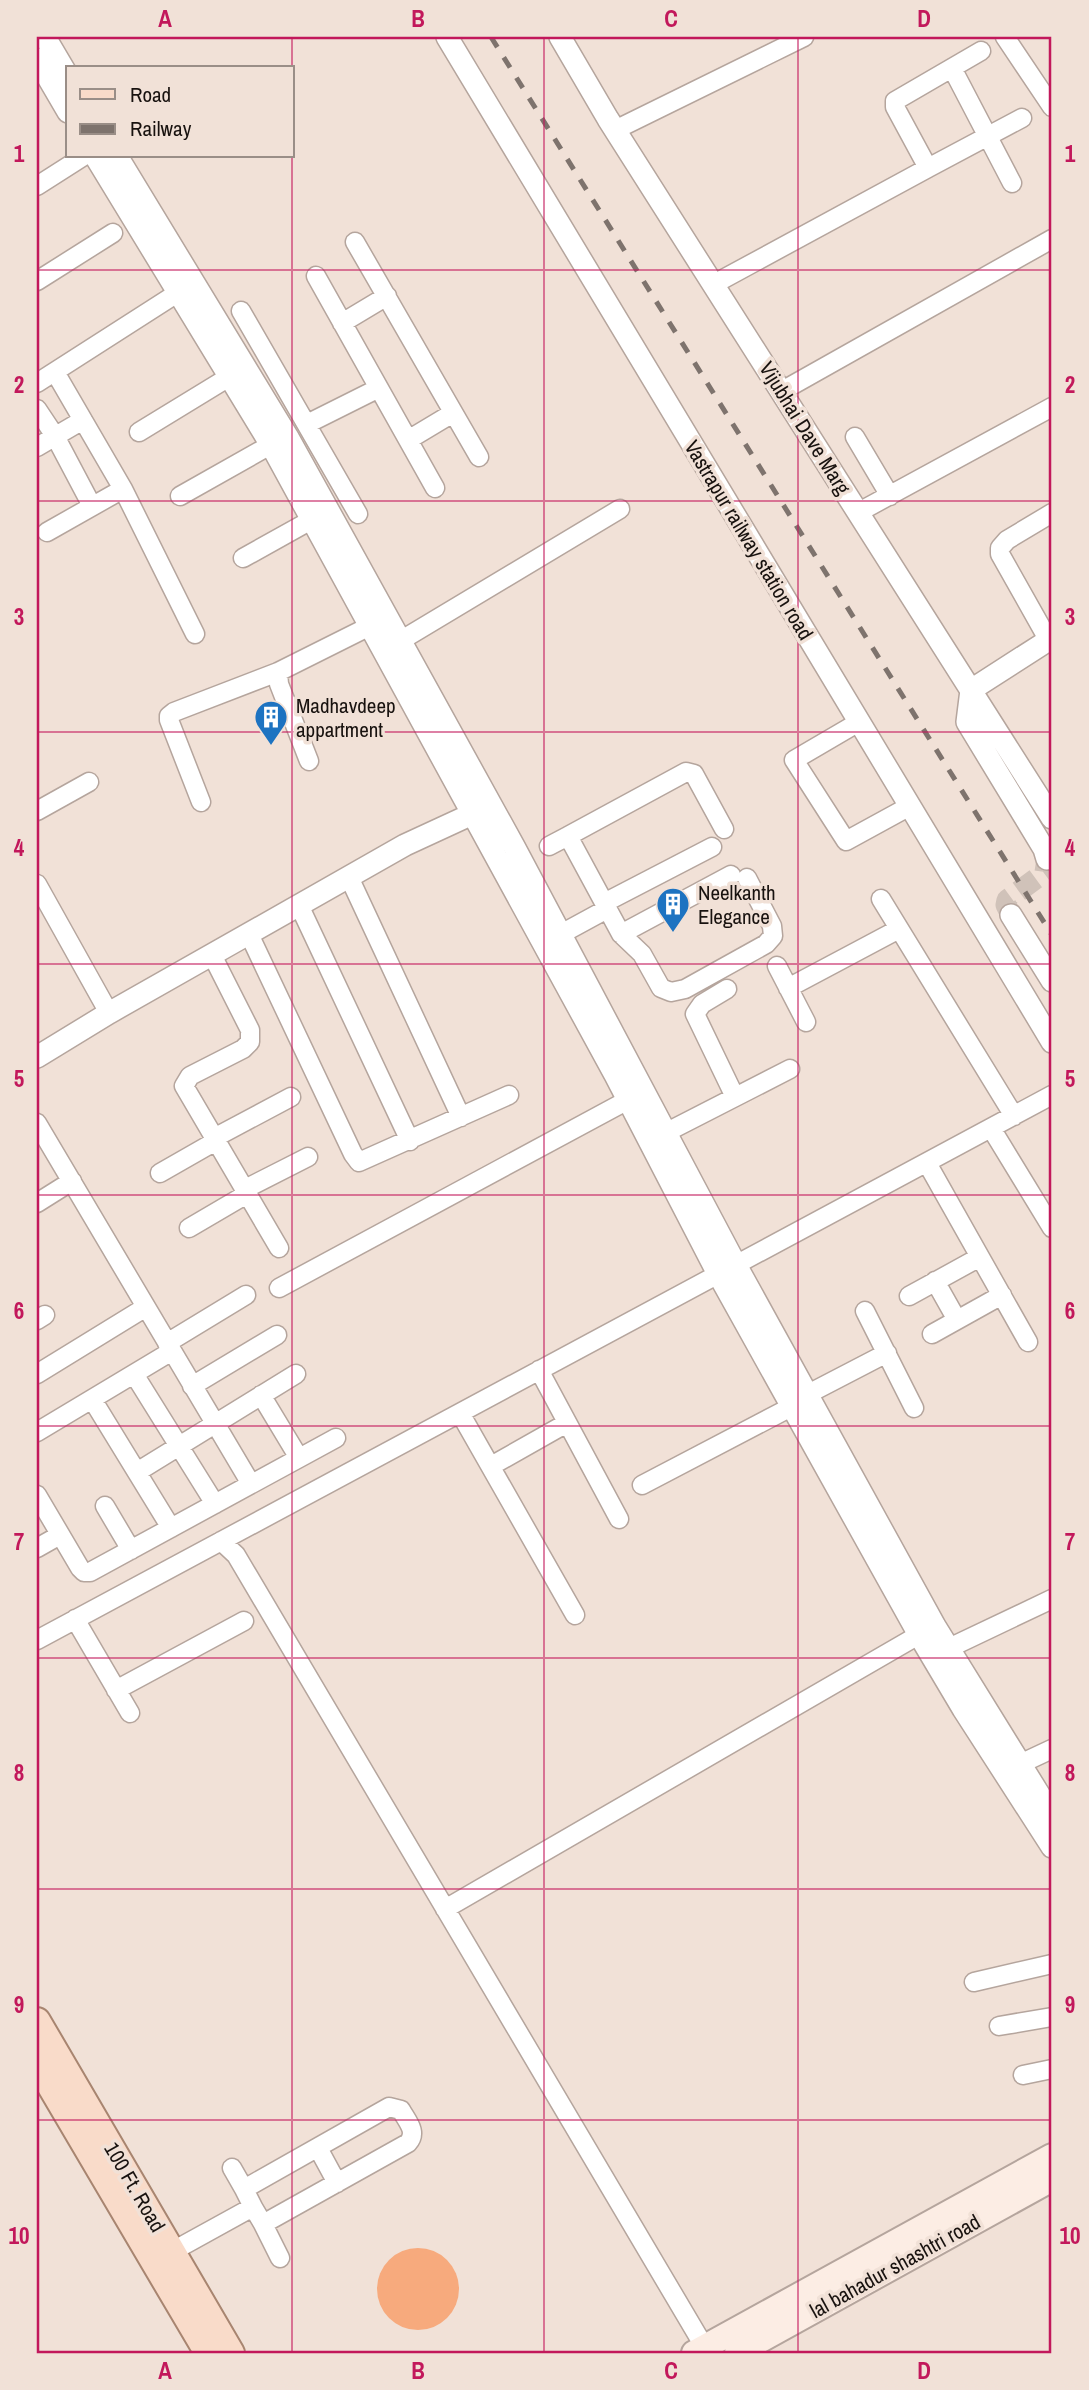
<svg xmlns="http://www.w3.org/2000/svg" width="1089" height="2390" viewBox="0 0 1089 2390" font-family="'Archivo Narrow',sans-serif">
  <rect width="100%" height="100%" fill="#f1e1d7"/>
  <path fill="#f7aa7d" d="M377 2289a41 41 0 1 1 82 0a41 41 0 1 1-82 0Z"/>
  <g fill="none" stroke-linecap="round" stroke-linejoin="round">
    <path stroke="#d0c2b9" stroke-width="21" stroke-dasharray="21 10" stroke-linecap="butt" d="M1011,915L1006,905L1007,900L1045,872L1047,859"/>
    <defs>
      <path id="minor" d="M1005,37L1052,107
        M952,68L1012,183
        M615,130L804,37
        M928,168L1022,118
        M37,186L84,156
        M355,242L479,457
        M316,276L435,488
        M37,281L113,233
        M714,284L928,168L895,107V101L981,51
        M241,311L358,514
        M342,323L387,296
        M37,383L179,292
        M782,391L1052,239
        M37,409L55,436L92,506
        M307,424L379,388
        M139,432L229,377
        M855,437L890,496
        M408,440L453,413
        M37,447L83,420
        M123,489L195,634
        M180,496L281,439
        M859,512L1052,407
        M47,532L123,489L55,372
        M243,558L322,514
        M400,641L620,509
        M1049,641L1000,554V548L1007,540L1052,513
        M278,672L279,684L309,761
        M859,722L794,760L846,841L910,806
        M201,802L169,720V716L174,712L278,672L380,621
        M37,811L89,782
        M568,836L686,772L694,774L724,829
        M549,846L568,836L621,934L642,954L661,988L671,992L685,989L766,944L773,936L772,926L747,878
        M349,877L461,1117
        M37,884L109,1013
        M881,899L1014,1116
        M604,903L712,847
        M299,905L410,1141
        M249,934L353,1154L359,1162L509,1095
        M561,934L607,909
        M621,934L731,875
        M212,955L250,1030V1042L243,1049L190,1076L184,1086L279,1248
        M777,966L806,1022
        M788,988L899,929
        M727,989L702,1004L695,1014L735,1097
        M37,1123L251,1484
        M991,1128L1052,1228
        M667,1132L790,1069
        M214,1138L291,1097
        M927,1163L1028,1342
        M160,1173L216,1141
        M245,1189L308,1157
        M37,1203L72,1181
        M189,1228L247,1194
        M935,1281L957,1320
        M279,1288L628,1100
        M909,1296L980,1257
        M865,1311L914,1408
        M37,1320L45,1315
        M932,1334L1002,1295
        M167,1343L246,1295
        M539,1370L619,1519
        M37,1374L146,1307
        M134,1374L215,1504
        M192,1386L277,1335
        M808,1394L887,1353
        M261,1395L299,1458
        M92,1399L171,1528
        M460,1413L575,1615
        M37,1432L172,1351
        M491,1466L567,1423
        M137,1472L296,1374
        M642,1485L793,1406
        M37,1495L80,1568L84,1572H90L336,1438
        M105,1506L131,1550
        M221,1541L236,1555L708,2353
        M37,1548L60,1535
        M75,1619L130,1713
        M37,1640L1052,1095
        M949,1648L1052,1599
        M116,1690L244,1621
        M1020,1764L1052,1749
        M445,1909L929,1629
        M974,1982L1052,1964
        M999,2026L1052,2017
        M1023,2075L1052,2069
        M318,2148L337,2183
        M232,2168L244,2189
        M263,2224L280,2258
        M173,2251L253,2207L244,2189L389,2107L401,2110C407,2121 418,2132 408,2143L263,2224L253,2207"/>
      <path id="tertiary" d="M45,37L68,76
        M447,37L1052,1042
        M560,37L608,119L1052,818
        M37,59L68,112
        M95,156L271,445L615,1075L718,1274L919,1635L963,1709L1052,1847
        M117,156L289,439L515,848L736,1265L935,1626L1052,1815
        M1047,859L1044,849L967,722L971,690L1052,638
        M1011,915L1052,981
        M37,1057L109,1013L405,845L483,809"/>
      <path id="secondary" d="M694,2353L1052,2156
        M737,2353L1052,2179"/>
      <path id="primary" d="M37,2021L231,2353
        M37,2063L208,2353"/>
    </defs>
    <use href="#minor" stroke="#b5a59d" stroke-width="21"/>
    <use href="#tertiary" stroke="#b5a59d" stroke-width="24"/>
    <use href="#secondary" stroke="#b5a59d" stroke-width="28"/>
    <use href="#primary" stroke="#a88570" stroke-width="30"/>
    <use href="#minor" stroke="#fff" stroke-width="18"/>
    <use href="#tertiary" stroke="#fff" stroke-width="21"/>
    <use href="#secondary" stroke="#fcede4" stroke-width="24"/>
    <use href="#primary" stroke="#f9dbc9" stroke-width="26"/>
    <path stroke="#7e736d" stroke-width="5" stroke-dasharray="12 12" stroke-linecap="butt" d="M491,37L1052,935"/>
  </g>
  <path fill="none" stroke="#c2185b" stroke-width="2" stroke-opacity="0.55" d="M292,37V68M544,37V2353M798,37V2353M292,156V2353M37,270H1052M37,501H1052M37,732H1052M37,964H1052M37,1195H1052M37,1426H1052M37,1658H1052M37,1889H1052M37,2120H1052"/>
  <defs>
    <symbol id="building-pin" viewBox="-11 -11 22 30"><path d="M0 17L-7.5 6A9.5 9.5 0 1 1 7.5 6Z" fill="#1d73c1" stroke="#f1e1d7"/><path d="M-4-6H4V6H1V3H-1V6H-4ZM-2.5-4.3h1.7v1.8h-1.7ZM.8-4.3h1.7v1.8H.8ZM-2.5-1h1.7V.8h-1.7ZM.8-1h1.7V.8H.8Z" fill="#fff"/></symbol>
  </defs>
  <g fill-rule="evenodd">
    <use href="#building-pin" x="252" y="698" width="38" height="52"/>
    <use href="#building-pin" x="654" y="885" width="38" height="52"/>
  </g>
  <g text-anchor="middle" dominant-baseline="central" stroke-width="7" stroke-linejoin="round" paint-order="stroke">
    <g font-size="21" fill="#18120f" stroke="#f1e1d7">
      <text transform="translate(805 428) rotate(58)">Vijubhai Dave Marg</text>
      <text transform="translate(749 540) rotate(59)">Vastrapur railway station road</text>
      <text transform="translate(135 2187) rotate(60)">100 Ft. Road</text>
      <text transform="translate(895 2266) rotate(-29)">lal bahadur shashtri road</text>
    </g>
    <g font-size="21" fill="#18120f" stroke="#f1e1d7" text-anchor="start">
      <text x="296" y="705">Madhavdeep<tspan x="296" dy="24">appartment</tspan></text>
      <text x="698" y="892">Neelkanth<tspan x="698" dy="24">Elegance</tspan></text>
    </g>
  </g>
  <rect width="1089" height="2390" fill="none" stroke="#f1e1d7" stroke-width="77"/>
  <rect x="66" y="66" width="228" height="91" fill="#f1e1d7" stroke="#9a8e87" stroke-width="2"/>
  <rect x="80" y="89" width="35" height="10" fill="#f9dbc9" stroke="#9a8e87" stroke-width="2"/>
  <text x="130" y="102" font-size="21" fill="#18120f">Road</text>
  <rect x="80" y="124" width="35" height="10" fill="#7e736d" stroke="#9a8e87" stroke-width="2"/>
  <text x="130" y="136" font-size="21" fill="#18120f">Railway</text>
  <rect x="38" y="38" width="1012" height="2314" fill="none" stroke="#c2185b" stroke-width="2.5"/>
  <g font-size="23" text-anchor="middle" font-weight="bold" fill="#c2185b">
    <text x="165" y="27">A</text>
    <text x="418" y="27">B</text>
    <text x="671" y="27">C</text>
    <text x="924" y="27">D</text>
    <text x="19" y="162">1</text>
    <text x="1070" y="162">1</text>
    <text x="19" y="393">2</text>
    <text x="1070" y="393">2</text>
    <text x="19" y="625">3</text>
    <text x="1070" y="625">3</text>
    <text x="19" y="856">4</text>
    <text x="1070" y="856">4</text>
    <text x="19" y="1087">5</text>
    <text x="1070" y="1087">5</text>
    <text x="19" y="1319">6</text>
    <text x="1070" y="1319">6</text>
    <text x="19" y="1550">7</text>
    <text x="1070" y="1550">7</text>
    <text x="19" y="1781">8</text>
    <text x="1070" y="1781">8</text>
    <text x="19" y="2013">9</text>
    <text x="1070" y="2013">9</text>
    <text x="19" y="2244">10</text>
    <text x="1070" y="2244">10</text>
    <text x="165" y="2379">A</text>
    <text x="418" y="2379">B</text>
    <text x="671" y="2379">C</text>
    <text x="924" y="2379">D</text>
  </g>
</svg>
